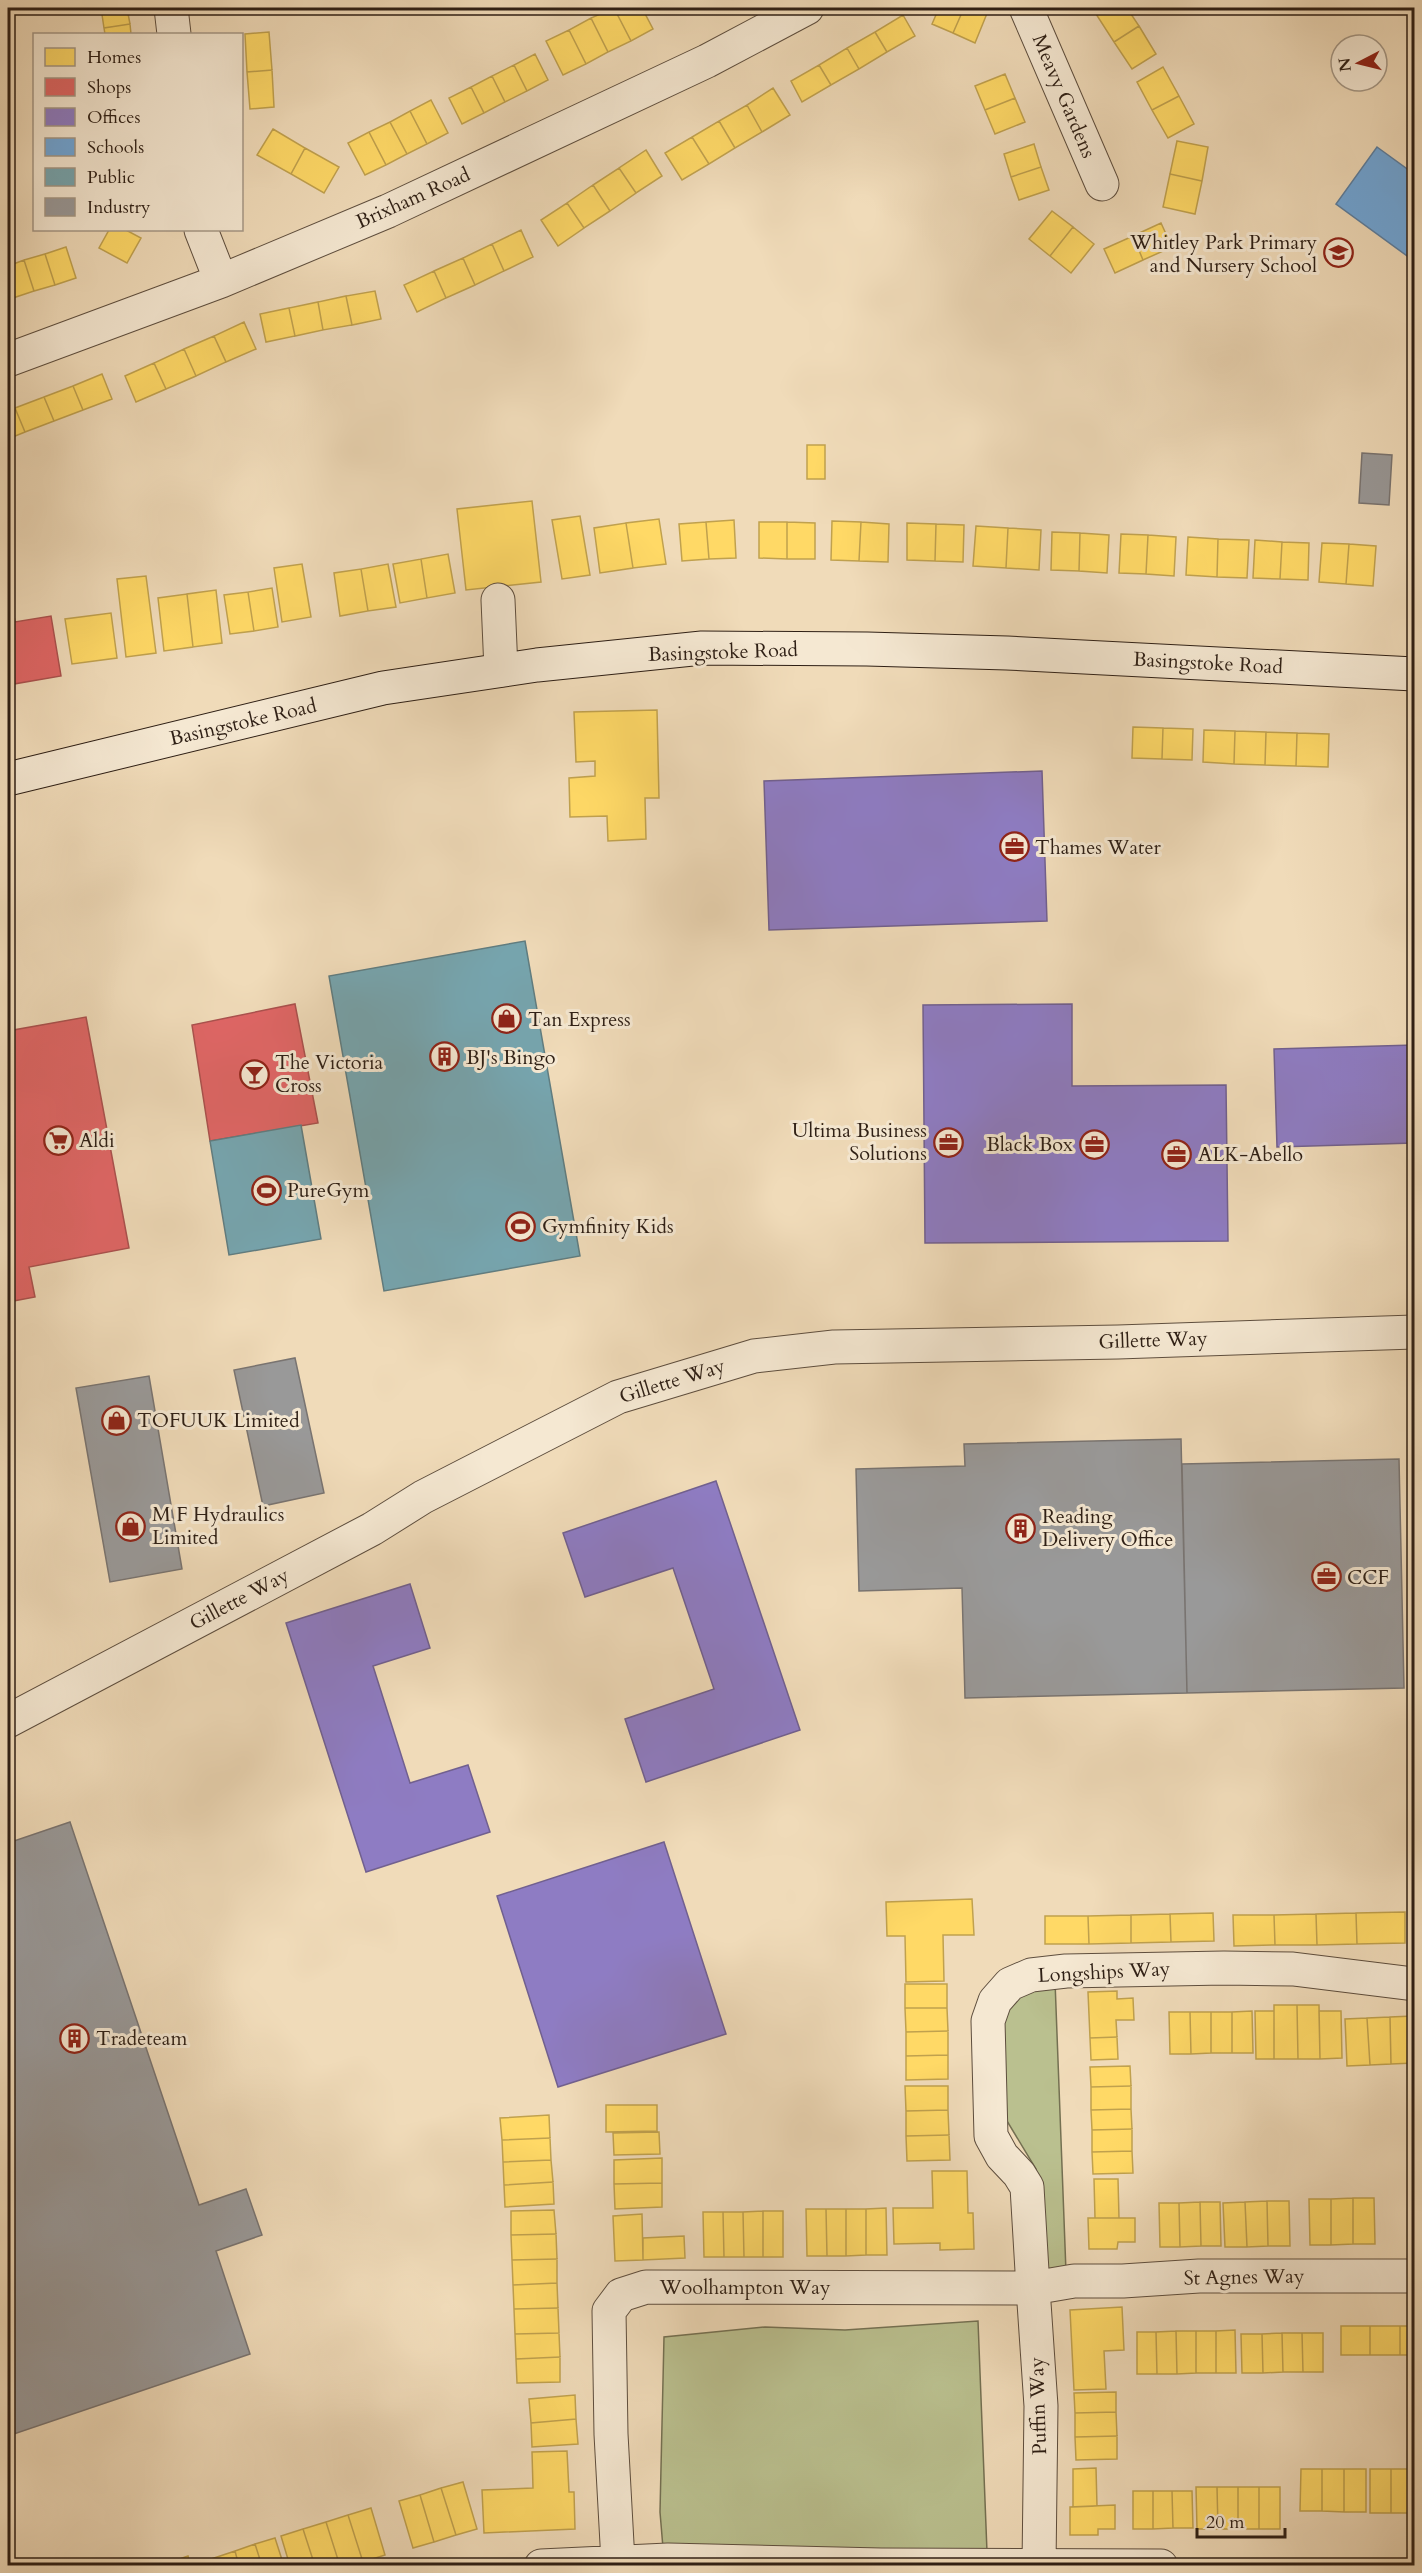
<svg xmlns="http://www.w3.org/2000/svg" width="1422" height="2573" viewBox="0 0 1422 2573" font-family="Cardo,serif">
  <rect width="100%" height="100%" fill="#f0dbb9"/>
  <filter id="stains"><feTurbulence type="fractalNoise" baseFrequency=".00333" numOctaves="4"/><feColorMatrix values="0 0 0 0 .2 0 0 0 0 .09 0 0 0 0 .02 0 0 0 .5 -.17"/></filter>
  <radialGradient id="worn" r=".72"><stop offset=".6" stop-color="#630" stop-opacity="0"/><stop offset="1" stop-color="#630" stop-opacity=".3"/></radialGradient>
  <path fill="#bac08f" stroke="#747052" stroke-width="1.5" d="M1055,1981L1066,2272H1051L1043,2259L1036,2169L1004,2116L1003,2010L1026,1982Z
    M978,2321L987,2552L663,2548L660,2512L664,2337L765,2327L845,2330Z"/>
  <path fill="#ffd966" stroke="#c0a14e" stroke-width="1.5" d="M101,8H127L130,24L104,28Z
    M614,8H642L653,29L631,41Z
    M614,8L631,41L608,52L591,18Z
    M939,8H964L953,33L932,24Z
    M964,8H980L988,11L975,43L953,33Z
    M1107,8H1127L1139,26L1114,42L1096,14Z
    M903,15L915,36L887,52L875,32Z
    M591,18L608,52L586,64L569,30Z
    M130,24L131,34H105L104,28Z
    M1139,26L1156,54L1132,69L1114,42Z
    M569,30L586,64L563,75L546,41Z
    M269,32L272,70L247,72L245,34Z
    M875,32L887,52L859,69L847,48Z
    M847,48L859,69L831,85L819,65Z
    M535,54L548,80L527,91L514,65Z
    M514,65L527,91L505,102L492,76Z
    M819,65L831,85L802,102L791,81Z
    M1163,67L1179,96L1152,110L1137,82Z
    M272,70L274,107L250,109L247,72Z
    M1005,74L1015,98L985,110L975,86Z
    M492,76L505,102L484,113L471,87Z
    M471,87L484,113L462,124L449,98Z
    M773,88L790,115L762,132L747,105Z
    M1179,96L1194,124L1168,138L1152,110Z
    M1015,98L1025,122L995,134L985,110Z
    M431,100L448,133L427,144L410,111Z
    M747,105L762,132L735,148L719,121Z
    M410,111L427,144L407,154L390,122Z
    M719,121L735,148L709,164L692,137Z
    M390,122L407,154L386,165L369,132Z
    M273,129L305,148L291,174L257,155Z
    M369,132L386,165L365,175L348,143Z
    M692,137L709,164L682,180L665,153Z
    M1177,141L1208,147L1202,181L1170,174Z
    M1034,144L1041,167L1011,177L1004,154Z
    M305,148L339,167L324,193L291,174Z
    M646,150L662,176L636,193L619,168Z
    M1041,167L1049,190L1019,200L1011,177Z
    M619,168L636,193L610,211L593,185Z
    M1170,174L1202,181L1195,214L1163,207Z
    M593,185L610,211L584,228L567,203Z
    M567,203L584,228L558,246L541,220Z
    M1052,211L1073,227L1050,256L1029,239Z
    M1161,223L1172,247L1143,260L1133,236Z
    M1073,227L1094,244L1071,273L1050,256Z
    M109,230H126L141,238L127,263L99,248Z
    M521,230L533,257L504,271L492,244Z
    M1133,236L1143,260L1115,273L1104,249Z
    M492,244L504,271L475,285L463,258Z
    M66,247L76,278L55,285L45,254Z
    M45,254L55,285L34,291L24,260Z
    M463,258L475,285L446,298L434,271Z
    M24,260L34,291L13,298L8,281V266Z
    M434,271L446,298L417,312L404,285Z
    M375,291L381,319L352,325L346,296Z
    M346,296L352,325L323,330L318,302Z
    M318,302L323,330L295,336L289,308Z
    M289,308L295,336L266,342L260,314Z
    M244,322L256,349L226,362L214,336Z
    M214,336L226,362L196,376L184,349Z
    M184,349L196,376L166,389L154,363Z
    M154,363L166,389L136,402L125,376Z
    M102,374L112,399L83,410L73,386Z
    M73,386L83,410L54,421L44,397Z
    M44,397L54,421L25,432L15,408Z
    M15,408L25,432L8,439V411Z
    M807,445H825V479H807Z
    M532,501L541,582L466,590L457,509Z
    M580,516L590,575L562,579L552,520Z
    M659,519L666,564L633,568L626,523Z
    M734,520L736,558L709,559L706,522Z
    M832,521L861,522L859,561L831,560Z
    M706,522L709,559L682,561L679,524Z
    M759,522H787V559L759,558Z
    M787,522L815,523V559H787Z
    M861,522L889,524L888,562L859,561Z
    M626,523L633,568L600,573L594,528Z
    M907,523L936,524L935,561L907,560Z
    M936,524L964,525L963,562L935,561Z
    M976,526L1008,528L1006,568L973,566Z
    M1008,528L1041,530L1039,570L1006,568Z
    M1052,532L1080,533L1079,571L1051,570Z
    M1080,533L1109,535L1107,573L1079,571Z
    M1121,534L1148,535L1146,574L1119,573Z
    M1148,535L1176,537L1174,576L1146,574Z
    M1188,537L1218,539L1217,577L1186,575Z
    M1218,539L1249,540L1247,578L1217,577Z
    M1255,540L1282,542L1280,579L1253,578Z
    M1282,542L1309,543L1308,580L1280,579Z
    M1322,543L1349,544L1346,584L1319,582Z
    M1349,544L1376,546L1373,586L1346,584Z
    M448,554L455,593L427,598L421,559Z
    M421,559L427,598L400,603L393,564Z
    M302,564L311,617L282,622L274,568Z
    M388,564L396,607L368,611L361,569Z
    M361,569L368,611L340,616L334,573Z
    M146,576L156,653L126,657L117,579Z
    M272,588L278,627L254,631L248,592Z
    M216,590L222,643L193,647L187,594Z
    M248,592L254,631L230,634L224,595Z
    M187,594L193,647L164,651L158,598Z
    M111,613L117,658L72,664L65,619Z
    M657,710L659,798H645L646,839L608,841L607,816L570,817L569,778L595,776V761L576,762L574,712Z
    M1133,727L1163,728L1162,759L1132,758Z
    M1163,728L1193,729L1192,760L1162,759Z
    M1204,730L1235,731L1234,764L1203,762Z
    M1235,731L1266,732L1265,765L1234,764Z
    M1266,732L1297,733L1296,766L1265,765Z
    M1297,733L1329,734L1328,767L1296,766Z
    M972,1899L974,1935H943L944,1981L906,1982L905,1936H887L886,1902Z
    M1405,1912V1943L1357,1944L1356,1913Z
    M1213,1913L1214,1941L1171,1942L1170,1914Z
    M1356,1913L1357,1944L1317,1945L1316,1914Z
    M1170,1914L1171,1942L1131,1943V1915Z
    M1316,1914L1317,1945H1275L1274,1915Z
    M1131,1915V1943L1089,1944L1088,1916Z
    M1233,1915H1274L1275,1945L1234,1946Z
    M1045,1916H1088L1089,1944H1045Z
    M905,1984H947V2008H905Z
    M1117,1991V1999L1133,1998L1134,2020H1116L1117,2037L1090,2038L1088,1992Z
    M1274,2005H1297L1298,2059H1274Z
    M1297,2005H1319L1320,2059H1298Z
    M905,2008H947L948,2031L906,2032Z
    M1252,2011L1253,2053H1232V2012Z
    M1255,2011H1274V2059H1256Z
    M1319,2011H1341L1342,2058L1320,2059Z
    M1169,2012H1190L1191,2054H1170Z
    M1190,2012H1211V2053L1191,2054Z
    M1211,2012H1232V2053H1211Z
    M1413,2016L1414,2063L1391,2064L1390,2017Z
    M1390,2017L1391,2064L1370,2065L1367,2018Z
    M1367,2018L1370,2065L1347,2066L1345,2019Z
    M948,2031V2055L906,2056V2032Z
    M1117,2037L1118,2059L1091,2060L1090,2038Z
    M948,2055V2079L906,2080V2056Z
    M1130,2066L1131,2086L1091,2087L1090,2067Z
    M905,2086H948V2110L906,2111Z
    M1131,2086V2109L1091,2110V2087Z
    M606,2105H657V2131L606,2132Z
    M1131,2109L1132,2129L1092,2130L1091,2110Z
    M948,2110L949,2135L906,2136V2111Z
    M549,2115L550,2138L502,2140L500,2118Z
    M1132,2129V2151L1092,2152V2130Z
    M659,2132L660,2154L614,2155L613,2133Z
    M949,2135L950,2160L907,2161L906,2136Z
    M550,2138L551,2160L503,2162L502,2140Z
    M1132,2151L1133,2173L1093,2174L1092,2152Z
    M662,2158V2183L614,2184V2160Z
    M551,2160L553,2182L504,2185L503,2162Z
    M932,2171H967L968,2213H973L974,2249L940,2250V2243L894,2244L893,2208H933Z
    M1094,2179H1118L1119,2218H1095Z
    M553,2182L554,2204L505,2207L504,2185Z
    M662,2183V2207L615,2209L614,2184Z
    M1353,2198H1374L1375,2244H1353Z
    M1353,2198V2244L1331,2245V2199Z
    M1309,2199H1331V2245H1310Z
    M1267,2201H1289L1290,2246H1268Z
    M1267,2201L1268,2246L1247,2247L1245,2202Z
    M1200,2202H1220L1221,2246H1201Z
    M1200,2202L1201,2246L1180,2247L1179,2203Z
    M1245,2202L1247,2247H1225L1223,2203Z
    M1159,2203H1179L1180,2247H1160Z
    M886,2208L887,2255H866V2209Z
    M806,2209H826L827,2256H807Z
    M826,2209H846V2256H827Z
    M846,2209H866V2255L846,2256Z
    M554,2210L556,2234L511,2235V2211Z
    M763,2211H783V2257H763Z
    M763,2211V2257H744L743,2212Z
    M703,2212H723L724,2257H704Z
    M723,2212H743L744,2257H724Z
    M642,2214L643,2260L615,2261L613,2216Z
    M1088,2218H1135V2242H1118L1117,2249H1089Z
    M556,2234L557,2259L512,2260L511,2235Z
    M684,2236L685,2258L643,2260V2238Z
    M557,2259V2283L513,2285L512,2260Z
    M557,2283L558,2308L514,2309L513,2285Z
    M1122,2307L1124,2350L1104,2351L1106,2389L1074,2390L1070,2310Z
    M558,2308L559,2333L515,2334L514,2309Z
    M1341,2326H1370V2355H1341Z
    M1370,2326H1400V2355H1370Z
    M1400,2326H1414V2355H1400Z
    M1235,2330L1236,2373H1216V2331Z
    M1176,2331H1196V2373L1177,2374Z
    M1176,2331L1177,2374H1157L1156,2332Z
    M1196,2331H1216V2373H1196Z
    M1137,2332H1156L1157,2374H1137Z
    M559,2333L560,2357L516,2359L515,2334Z
    M1282,2333L1283,2372L1263,2373L1262,2334Z
    M1282,2333H1302L1303,2372H1283Z
    M1302,2333H1323V2372H1303Z
    M1241,2334H1262L1263,2373H1242Z
    M560,2357V2382L517,2383L516,2359Z
    M1116,2392V2412L1075,2413L1074,2393Z
    M575,2395L576,2419L531,2423L529,2399Z
    M1116,2412L1117,2436L1075,2437V2413Z
    M576,2419L578,2444L532,2447L531,2423Z
    M1117,2436V2459L1076,2460L1075,2437Z
    M567,2451L569,2492H574L575,2529L484,2533L482,2490L533,2488L532,2452Z
    M1096,2468L1097,2506L1073,2507V2469Z
    M1301,2469H1322V2511H1300Z
    M1322,2469H1344V2512L1322,2511Z
    M1344,2469H1366V2512H1344Z
    M1370,2469H1391V2513H1370Z
    M1391,2469H1412V2513H1391Z
    M1412,2469H1414V2513H1412Z
    M463,2482L477,2529L456,2535L441,2488Z
    M1196,2487H1217L1218,2529H1197Z
    M1217,2487H1238V2529H1218Z
    M1238,2487H1259V2529H1238Z
    M1259,2487H1280V2529H1259Z
    M441,2488L456,2535L434,2542L420,2495Z
    M1133,2491H1153V2529H1133Z
    M1153,2491H1172L1173,2528L1153,2529Z
    M1172,2491H1192L1193,2528H1173Z
    M420,2495L434,2542L413,2548L399,2501Z
    M1115,2505V2529H1098V2535H1070V2507Z
    M371,2508L385,2555L363,2562L348,2515Z
    M348,2515L363,2562L351,2566H340L326,2522Z
    M326,2522L340,2566H315L303,2529Z
    M303,2529L315,2566H290L281,2536Z
    M275,2538L284,2566H262L255,2544Z
    M255,2544L262,2566H239L235,2551Z
    M235,2551L239,2566H216L214,2558Z
    M188,2556L191,2566H160Z
    M214,2558L216,2566H194L193,2565Z"/>
  <path fill="#e06666" stroke="#ab514e" stroke-width="1.5" d="M8,577L15,622L51,616L61,676L8,685Z
    M295,1004L318,1123L210,1141L192,1025Z
    M86,1017L129,1248L29,1267L35,1297L8,1302V1031Z"/>
  <path fill="#8e7cc3" stroke="#71608f" stroke-width="1.5" d="M1042,771L1047,921L769,930L764,781Z
    M1072,1004V1086L1226,1085L1228,1241L925,1243L923,1005Z
    M1414,1045V1143L1277,1147L1274,1049Z
    M716,1481L800,1730L646,1782L625,1719L714,1689L673,1568L585,1597L563,1533Z
    M410,1584L430,1648L373,1666L410,1783L468,1765L490,1832L366,1872L286,1623Z
    M664,1842L726,2034L558,2087L497,1896Z"/>
  <path fill="#6fa8dc" stroke="#5c7fa0" stroke-width="1.5" d="M1377,147L1414,174V261L1336,204Z"/>
  <path fill="#76a5af" stroke="#607d81" stroke-width="1.5" d="M525,941L580,1256L384,1291L329,976Z
    M301,1125L321,1239L229,1255L210,1141Z"/>
  <path fill="#999" stroke="#797471" stroke-width="1.5" d="M1362,453L1392,455L1389,505L1359,503Z
    M295,1358L324,1493L263,1506L234,1370Z
    M149,1376L182,1569L110,1582L76,1388Z
    M1181,1439L1187,1693L965,1698L962,1588L859,1591L856,1469L965,1466L964,1444Z
    M1399,1459L1404,1688L1187,1693L1182,1464Z
    M70,1822L199,2205L246,2189L262,2235L216,2251L250,2354L8,2436V1843Z"/>
  <g fill="none" stroke-linecap="round" stroke-linejoin="round">
    <defs>
      <path id="minor" d="M171,8L174,34
        M1026,8L1102,184
        M201,230L221,281
        M8,360L221,281L388,211L707,61L807,8
        M498,600L501,670
        M8,1721L372,1529L423,1497L618,1397L754,1356L834,1347L1118,1342L1414,1332
        M618,2562L611,2434L609,2311L621,2295L646,2287L1033,2288L1027,2187L1019,2174L1002,2156L991,2136L988,2021L995,2001L1010,1984L1031,1975L1066,1971L1224,1968L1293,1969L1414,1984
        M1039,2565L1041,2406L1033,2288L1074,2281H1123L1199,2276H1414
        M541,2566L668,2560L881,2565L1161,2566"/>
      <path id="secondary" d="M8,779L383,688L537,665L702,648L867,649L1007,653L1414,674"/>
    </defs>
    <use href="#minor" stroke="#5e4e3e" stroke-width="35"/>
    <use href="#secondary" stroke="#2e1f15" stroke-width="35"/>
    <use href="#minor" stroke="#f5e8d2" stroke-width="33"/>
    <use href="#secondary" stroke="#f5e8d2" stroke-width="33"/>
  </g>
  <defs>
    <symbol id="school-ring" viewBox="-11 -11 22 22"><circle r="9.5" fill="#f5e8d2" stroke="#8f2418" stroke-width="1.5"/><path d="M0-5L7-2L0 1L-7-2ZM-4 1L0 2.5L4 1V4Q0 6-4 4Z" fill="#8f2418"/></symbol>
    <symbol id="office-ring" viewBox="-11 -11 22 22"><circle r="9.5" fill="#f5e8d2" stroke="#8f2418" stroke-width="1.5"/><path d="M-6-3h4V-5.5h4V-3h4V5H-6ZM-1-4.5V-3h2v-1.5ZM-6 0V1H6V0Z" fill="#8f2418"/></symbol>
    <symbol id="shop-ring" viewBox="-11 -11 22 22"><circle r="9.5" fill="#f5e8d2" stroke="#8f2418" stroke-width="1.5"/><path d="M-5-2.5h2.3a2.7 3.5 0 0 1 5.4 0H5L5.5 6h-11ZM-1.5-2.5h3a1.5 2.3 0 0 0-3 0Z" fill="#8f2418"/></symbol>
    <symbol id="building-ring" viewBox="-11 -11 22 22"><circle r="9.5" fill="#f5e8d2" stroke="#8f2418" stroke-width="1.5"/><path d="M-4-6H4V6H1V3H-1V6H-4ZM-2.5-4.3h1.7v1.8h-1.7ZM.8-4.3h1.7v1.8H.8ZM-2.5-1h1.7V.8h-1.7ZM.8-1h1.7V.8H.8Z" fill="#8f2418"/></symbol>
    <symbol id="bar-ring" viewBox="-11 -11 22 22"><circle r="9.5" fill="#f5e8d2" stroke="#8f2418" stroke-width="1.5"/><path d="M-6-5H6L.8 .8V4.5H3.5V6h-7V4.5H-.8V.8Z" fill="#8f2418"/></symbol>
    <symbol id="supermarket-ring" viewBox="-11 -11 22 22"><circle r="9.5" fill="#f5e8d2" stroke="#8f2418" stroke-width="1.5"/><path d="M-6-5.5h2.5l.6 2H6L4.5 2H-2.5L-4.4-4H-6ZM-1.5 3.2a1.3 1.3 0 1 0 .1 0ZM3 3.2a1.3 1.3 0 1 0 .1 0Z" fill="#8f2418"/></symbol>
    <symbol id="stadium-ring" viewBox="-11 -11 22 22"><circle r="9.5" fill="#f5e8d2" stroke="#8f2418" stroke-width="1.5"/><path d="M0-5a6.5 5 0 1 0 0 10a6.5 5 0 1 0 0-10ZM-3.5-1.8h7v3.6h-7Z" fill="#8f2418"/></symbol>
  </defs>
  <g fill-rule="evenodd">
    <use href="#school-ring" x="1322" y="236" width="33" height="33"/>
    <use href="#office-ring" x="998" y="830" width="33" height="33"/>
    <use href="#shop-ring" x="490" y="1002" width="33" height="33"/>
    <use href="#building-ring" x="428" y="1040" width="33" height="33"/>
    <use href="#bar-ring" x="238" y="1058" width="33" height="33"/>
    <use href="#supermarket-ring" x="42" y="1124" width="33" height="33"/>
    <use href="#office-ring" x="932" y="1126" width="33" height="33"/>
    <use href="#office-ring" x="1078" y="1128" width="33" height="33"/>
    <use href="#office-ring" x="1160" y="1138" width="33" height="33"/>
    <use href="#stadium-ring" x="250" y="1174" width="33" height="33"/>
    <use href="#stadium-ring" x="504" y="1210" width="33" height="33"/>
    <use href="#shop-ring" x="100" y="1404" width="33" height="33"/>
    <use href="#shop-ring" x="114" y="1510" width="33" height="33"/>
    <use href="#building-ring" x="1004" y="1512" width="33" height="33"/>
    <use href="#office-ring" x="1310" y="1560" width="33" height="33"/>
    <use href="#building-ring" x="58" y="2022" width="33" height="33"/>
  </g>
  <g text-anchor="middle" dominant-baseline="central" stroke-width="6" stroke-linejoin="round" paint-order="stroke">
    <g font-size="20" fill="#2e1f15" stroke="#f5e8d2">
      <text transform="translate(1064 96) rotate(67)">Meavy Gardens</text>
      <text transform="translate(413 198) rotate(-24)">Brixham Road</text>
      <text transform="translate(723 652) rotate(-2)">Basingstoke Road</text>
      <text transform="translate(1208 663) rotate(3)">Basingstoke Road</text>
      <text transform="translate(243 722) rotate(-13)">Basingstoke Road</text>
      <text transform="translate(1153 1340) rotate(-2)">Gillette Way</text>
      <text transform="translate(672 1381) rotate(-17)">Gillette Way</text>
      <text transform="translate(239 1599) rotate(-28)">Gillette Way</text>
      <text transform="translate(1104 1972) rotate(-3)">Longships Way</text>
      <text transform="translate(1244 2277) rotate(-1)">St Agnes Way</text>
      <text x="745" y="2287">Woolhampton Way</text>
      <text transform="translate(1038 2406) rotate(-92)">Puffin Way</text>
    </g>
    <g font-size="20" fill="#2e1f15" stroke="#f5e8d2" text-anchor="start">
      <text x="1317" y="242" text-anchor="end">Whitley Park Primary<tspan x="1317" dy="23">and Nursery School</tspan></text>
      <text x="1035" y="847">Thames Water</text>
      <text x="528" y="1019">Tan Express</text>
      <text x="466" y="1057">BJ's Bingo</text>
      <text x="275" y="1062">The Victoria<tspan x="275" dy="23">Cross</tspan></text>
      <text x="927" y="1130" text-anchor="end">Ultima Business<tspan x="927" dy="23">Solutions</tspan></text>
      <text x="79" y="1140">Aldi</text>
      <text x="1073" y="1144" text-anchor="end">Black Box</text>
      <text x="1198" y="1154">ALK-Abello</text>
      <text x="287" y="1190">PureGym</text>
      <text x="542" y="1226">Gymfinity Kids</text>
      <text x="137" y="1420">TOFUUK Limited</text>
      <text x="152" y="1514">M F Hydraulics<tspan x="152" dy="23">Limited</tspan></text>
      <text x="1042" y="1516">Reading<tspan x="1042" dy="23">Delivery Office</tspan></text>
      <text x="1347" y="1577">CCF</text>
      <text x="96" y="2038">Tradeteam</text>
    </g>
  </g>
  <rect width="1422" height="2573" fill="none" stroke="#f0dbb9" stroke-width="30"/>
  <rect x="9" y="9" width="1404" height="2555" fill="none" stroke="#2e1f15" stroke-width="3"/>
  <rect x="15" y="15" width="1392" height="2543" fill="none" stroke="#2e1f15" stroke-width="1.5"/>
  <rect x="33" y="33" width="210" height="198" fill="#f5e8d2" stroke="#a59886" stroke-width="1.5"/>
  <rect x="45" y="48" width="30" height="18" fill="#ffd966" stroke="#a59886" stroke-width="1.5"/>
  <text x="87" y="63" font-size="18" fill="#2e1f15">Homes</text>
  <rect x="45" y="78" width="30" height="18" fill="#e06666" stroke="#a59886" stroke-width="1.5"/>
  <text x="87" y="93" font-size="18" fill="#2e1f15">Shops</text>
  <rect x="45" y="108" width="30" height="18" fill="#8e7cc3" stroke="#a59886" stroke-width="1.5"/>
  <text x="87" y="123" font-size="18" fill="#2e1f15">Offices</text>
  <rect x="45" y="138" width="30" height="18" fill="#6fa8dc" stroke="#a59886" stroke-width="1.5"/>
  <text x="87" y="153" font-size="18" fill="#2e1f15">Schools</text>
  <rect x="45" y="168" width="30" height="18" fill="#76a5af" stroke="#a59886" stroke-width="1.5"/>
  <text x="87" y="183" font-size="18" fill="#2e1f15">Public</text>
  <rect x="45" y="198" width="30" height="18" fill="#999999" stroke="#a59886" stroke-width="1.5"/>
  <text x="87" y="213" font-size="18" fill="#2e1f15">Industry</text>
  <g transform="translate(1359 63) rotate(263)"><circle r="28" fill="#f5e8d2" stroke="#a59886" stroke-width="1.5"/>
  <path d="M0-4.5L10 22L0 15L-10 22Z" fill="#8f2418"/>
  <text y="-9" font-size="16" font-weight="bold" text-anchor="middle" fill="#2e1f15">N</text>
  </g>
  <path d="M1197 2528v9h88v-9" fill="none" stroke="#2e1f15" stroke-width="3"/>
  <text x="1206" y="2528" font-size="18" fill="#2e1f15" stroke="#f5e8d2" stroke-width="4.5" paint-order="stroke">20 m</text>
  <rect width="100%" height="100%" filter="url(#stains)"/>
  <rect width="100%" height="100%" fill="url(#worn)"/>
</svg>
